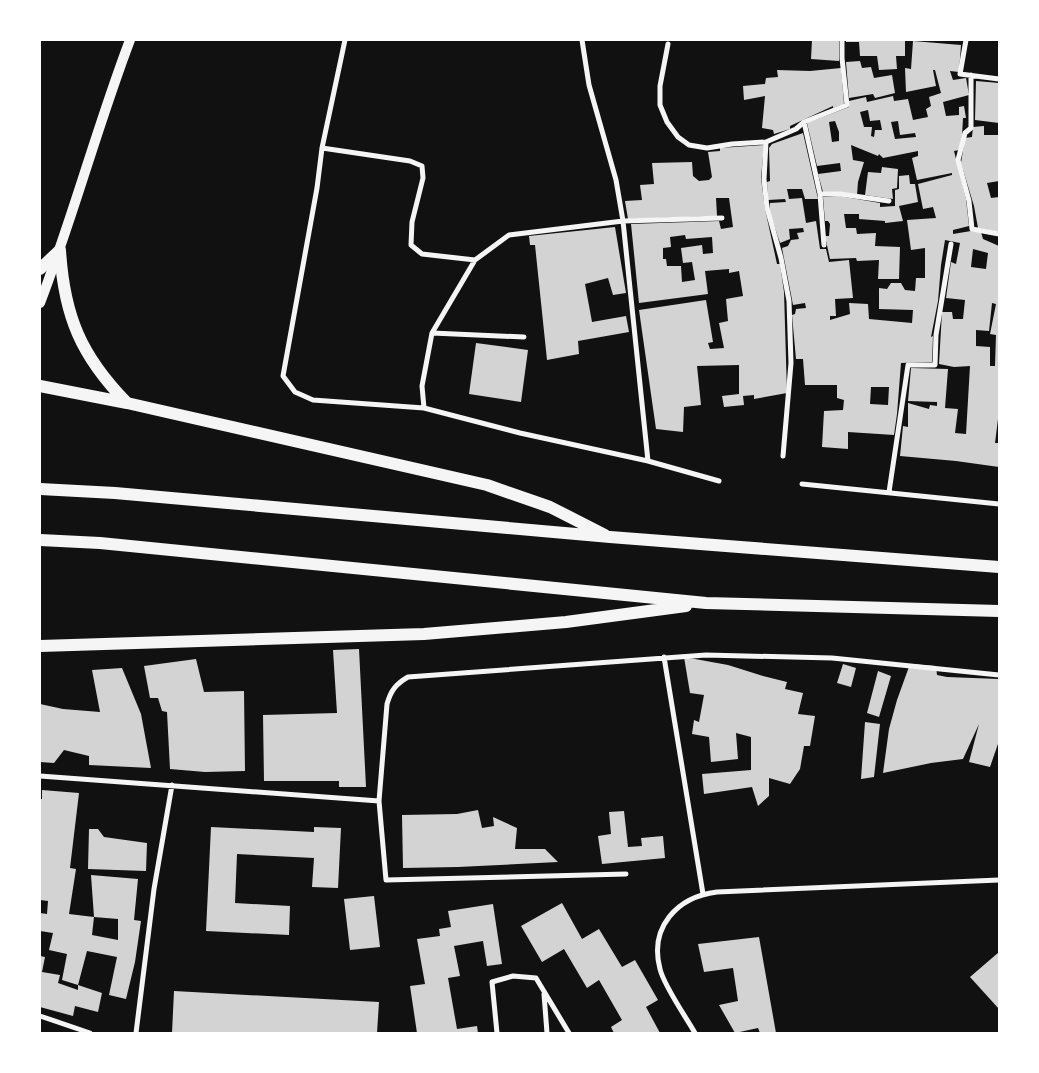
<svg xmlns="http://www.w3.org/2000/svg" width="1039" height="1073" viewBox="0 0 1039 1073" font-family="'Golos Text',sans-serif">
  <rect width="100%" height="100%" fill="#111"/>
  <path fill="#d3d3d3" fill-rule="evenodd" d="M812,40H839V61L811,59Z
    M846,40H905V56H896L897,69L879,70L877,56H860L859,42H846Z
    M913,41L961,45L959,72L950,71L953,80L966,78L969,95L943,102L946,116L959,115V107L964,106L966,118H963L962,136L959,150L954,151L966,199L969,226L953,230V234L971,231L981,232L983,239L999,246V411L995,443H999V467L956,461L900,456L903,426L908,427V403L929,409L930,405L937,406V402L908,401L911,368L948,369L945,408L958,409L955,433L966,434L970,366L954,367L939,364L942,312H952L953,319H963L965,300L946,298L951,262L956,264L960,243L945,240L941,265L938,301L931,337L933,336L932,362L901,363L897,414L894,435L848,432V449L822,447L824,411L843,410L844,400L837,398V385H805L803,359H796L792,315L795,314L796,309L806,308L805,303L793,305L782,248L788,246L791,240L799,239L797,233L804,232L803,228L789,229L790,239L780,243L769,210L770,203L786,202L785,199L768,200L767,182L770,181L769,148L772,144L803,133L818,199H805L802,189H787L789,199L802,198L806,223L816,221L820,249H826L829,262L849,260L853,298L835,299L836,316H830V320L850,314L849,303L868,304L869,319L912,323L913,310L879,309V288L887,289L891,283H901L905,290L915,291L916,278H925V248L911,250L907,220L936,218L933,207L923,209L918,184L952,175V173L917,180L912,158L918,156V151L883,158L879,154L878,156L851,145L853,160L864,162L858,182L857,195L823,192L818,174L841,171L840,163L817,166L807,123L849,107V101L866,97L867,102L893,96L894,101L908,99L913,120L928,117L926,109L931,106L929,97L941,93L935,70H933L936,86L906,92L905,68L911,69ZM868,110L870,121L880,120L882,130H875L874,137L871,136L872,127H864L860,112ZM835,121L839,132V141L832,142L829,122ZM898,121L900,135L915,133L916,137L895,139L891,122ZM973,249L988,253L986,269L971,267ZM992,303L996,304L990,334L996,335L995,366H990V347L976,346V330L989,331ZM871,387H889L888,405L870,404Z
    M860,61L862,68L871,67L874,78L892,75L895,93L875,98L873,94L849,98L846,62Z
    M841,68L844,104L833,108V106L790,126V129L774,134L773,130L762,128L765,96L744,100L743,86L765,84L766,78L778,77L777,70L810,71Z
    M976,81L999,83V123L975,120Z
    M984,126V135H999V181L987,183L991,198L999,197V232L978,228L974,206L961,163L965,138L972,137L973,127Z
    M764,145L761,178L765,209L777,264H780L784,292L787,393L754,399V395L743,396L744,405L724,407L722,396L739,394V365L697,366L701,405L684,407L683,432L656,429L639,310L706,300L713,342L708,343L710,349L724,348L719,323L728,321L726,299L743,296L739,271L729,273V269L705,271L708,294L639,303L631,224L719,221L721,229L733,227L729,198H716L717,216L628,219L625,201L642,200L640,185L654,184L652,163L692,162L693,176L699,181L709,180L712,177L708,152L720,151V148ZM685,235L686,239L712,237L713,253L703,254L702,245L681,248L683,263L692,262L695,280L682,282L681,266H667L666,259H663V248L671,247L670,237Z
    M882,167L898,169L897,188L892,189L893,199L865,195L868,172L881,173Z
    M909,175L910,184H915L918,202L899,206L903,221L885,223V221L859,219V214H844L846,228H856L857,234L876,233L875,246L900,247L899,279H878L879,260L857,261L856,258L830,259L825,236H829L830,224L828,221H825L823,197L839,196L880,203V207L895,206V190L899,189V176Z
    M615,227L626,293L613,295L608,278L585,284L592,322L626,316L629,332L578,341L579,354L547,360L535,245H530L529,236Z
    M476,343L528,350L521,402L469,394Z
    M359,649L366,787H339V781H264L263,715L337,713L333,650Z
    M684,657L728,665L763,676L787,682L785,689L803,693L798,714L815,716L810,746H804L800,769L790,784L769,778V796L758,806L752,787L704,794L702,774L751,770V737L736,733L738,759L711,762L709,737L692,734L694,720L699,722L704,695L690,693Z
    M196,659L204,692L244,691L245,771L205,772L170,769L167,712L162,711L158,698H150L144,666Z
    M843,664L856,668L851,687L837,683Z
    M910,664L936,666L937,675L947,677L999,679V741L990,767L969,762L979,724L963,759L931,763L883,773L889,729L897,700Z
    M122,668L141,714L151,768L89,765V756L64,750L54,763L40,762V704L63,709L100,712L92,670Z
    M878,671L891,676L879,717L867,713Z
    M865,722L880,724L874,777L861,779Z
    M42,790L79,793L70,868L76,869L69,914L94,917L91,875L138,879L134,920L141,921L135,962L126,999L109,995L117,957L87,951L78,985L102,993L98,1012L75,1006L73,1016L40,1007V956L45,957L42,972L60,975L58,983L78,990V985L62,980L67,954L49,950L53,933L40,931V913L47,914L48,901L40,900V799H42ZM94,917L118,919V940L92,935Z
    M478,810L482,828L494,826L493,817L517,828L515,849H545L558,862L458,867L403,868L402,815L457,814Z
    M624,811L628,847L642,846L641,838L663,836L665,858L602,864L598,836L611,834L609,812Z
    M211,827L314,832V827L341,828L338,888L312,887L314,858L237,854L235,903L290,906L289,935L206,931Z
    M89,829H98L104,837L147,843L146,871L88,869Z
    M374,896L380,947L350,950L344,899Z
    M562,903L582,939L599,929L622,967L635,960L658,1000L646,1007L660,1033H614L611,1027L622,1020L599,980L587,988L564,949L542,962L521,926Z
    M493,904L502,964L487,966L483,941L454,946L460,976L448,978L457,1029L477,1026L478,1033H417L410,986L425,984L417,939L440,936L439,929L451,927L448,911Z
    M759,937L776,1033H760L758,1028L735,1033L719,1005L738,1001L733,968L704,972L698,944Z
    M999,952V1009L970,977Z
    M174,991L379,1002L377,1033H172Z"/>
  <g fill="none" stroke-linecap="round" stroke-linejoin="round">
    <path stroke="#f5f5f5" stroke-width="5" d="M345,40L322,148L317,188L283,376L295,392L313,400L424,408L520,433L648,461L719,481
      M582,40L589,85L616,180L623,221L648,461
      M966,40L960,74L999,79
      M668,44L660,86V105L667,122L678,137L689,145L707,148L732,144L766,142
      M971,75V128L965,133L958,160L969,201L972,229L999,234
      M804,122L820,194
      M322,148L410,161L422,166L423,178L412,222L411,245L422,254L475,260
      M824,245L820,194H840L889,201
      M432,333L524,337
      M424,408L422,386L432,333L475,260L509,235L623,221L722,218
      M783,456L791,363L789,301L781,258L767,208L764,179L766,142L796,129L804,122L847,105L842,58V40
      M802,484L999,504
      M889,492L908,365H935L936,335L951,244
      M664,657L703,894
      M40,776L379,801
      M626,874L386,880L379,801L387,704C391,690 396,684 408,677L706,655L832,658L999,675
      M544,994L547,1033
      M40,1016L90,1033
      M136,1033L154,889L172,785
      M497,1033L492,982L513,976L536,978L569,1033
      M695,1033C686,1017 664,986 660,969C649,927 677,897 717,892L999,880"/>
    <path stroke="#f5f5f5" stroke-width="10" d="M40,303C73,217 97,127 130,40"/>
    <path stroke="#f5f5f5" stroke-width="12" d="M60,250C64,316 81,356 127,403
      M40,269L60,250
      M40,386L127,403L487,485L550,507L605,535
      M40,489L115,493L610,537L999,567
      M40,540L100,543L706,603L999,611
      M40,646L424,634L566,622L686,606"/>
  </g>
  <rect width="1039" height="1073" fill="none" stroke="#ffffff" stroke-width="82"/>
</svg>
